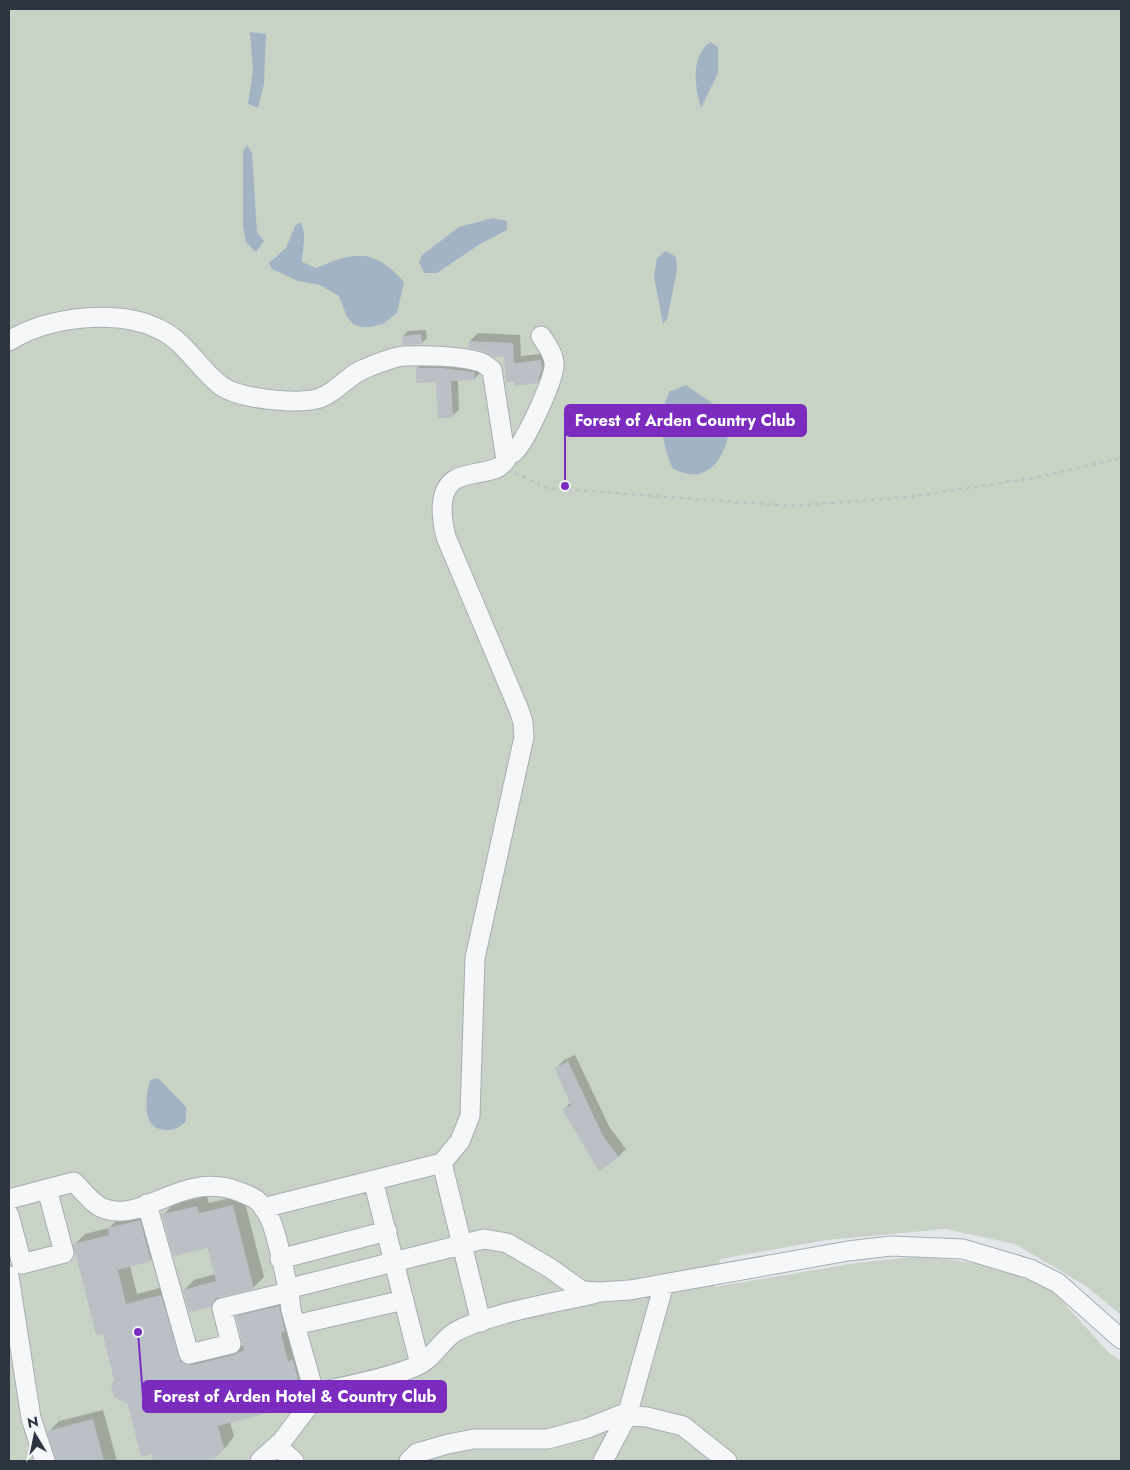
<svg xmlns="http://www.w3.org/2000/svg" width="1130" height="1470" viewBox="0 0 1130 1470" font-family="Jost,sans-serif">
  <rect width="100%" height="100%" fill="#e3e6ea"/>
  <path fill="#c8d3c5" d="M9,9H1121V1315L1086,1286L1015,1244L946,1229L826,1240L720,1259L714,1287L856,1263L924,1256L995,1266L1053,1291L1108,1352L1121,1361V1461H9Z"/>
  <path fill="#a2b3c6" d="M250,32L266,34L264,84L258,108L248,104L253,70Z
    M710,42L718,47V73L701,108C695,87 690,57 710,42Z
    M247,145L252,153L257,232L264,241L256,252L246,242L243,227V151Z
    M493,218L507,221V230L480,244L437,273H424L419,262L422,255L459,227Z
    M300,222C308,234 302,248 302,262L316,268C355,251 374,248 404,282L397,313L383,324L370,327H361L353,324L347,317L339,296L320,285L298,281L272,269L269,263L286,248L295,226Z
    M666,251L676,257L677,270L667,319L663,324L654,276L657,258Z
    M686,385C697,394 714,402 723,413C736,429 723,463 706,471C695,478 684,473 673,469C661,443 658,418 669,392Z
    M158,1078L186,1107V1121C180,1127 174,1131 165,1130C140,1128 146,1097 150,1080Z"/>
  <path fill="#0003" d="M426,330L427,338L422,343L403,336L408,331Z
    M478,333L520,335L521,356L549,353L545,374L537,382L505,355L470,341Z
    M424,362L481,366V372L474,379L458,380L459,410L452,416L437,381L417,368Z
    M575,1055L610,1128L626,1149L618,1157L564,1109L571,1102L556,1068L564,1060Z
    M243,1195L264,1277L253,1288L221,1296L210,1306L184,1290L194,1280L215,1274L208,1246L163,1215L173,1204L207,1196L209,1203Z
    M150,1210L161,1250L151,1260L130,1266L137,1294L171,1285L191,1351L203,1355L244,1345L237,1317L247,1306L289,1296L311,1379L300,1390L276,1396L278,1402L267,1412L230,1422L234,1436L227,1446L216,1456L197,1461H155L129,1403L115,1380L103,1332L75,1244L85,1234L109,1228L119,1218Z
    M103,1410L117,1461H56L49,1432L59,1421Z"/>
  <path fill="#bbbfc6" d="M421,334L422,344L403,345L402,336Z
    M469,341L513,343L514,363L541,360L542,369L537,383L514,386V382H506L504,357H493L484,351L469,348Z
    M416,368H442L474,372L475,380L451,381L453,418H438L436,382L416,383Z
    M568,1061L603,1136L619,1157L599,1171L562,1109L571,1106L555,1068Z
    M233,1205L254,1289L219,1297L214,1300L211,1307L189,1312L183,1290L216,1281L208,1248L173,1256L162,1214L197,1206L199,1213Z
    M140,1220L151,1261L118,1270L126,1304L161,1295L181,1362L192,1365L234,1355L244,1350L236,1316L279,1306L285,1332L281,1333L288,1361L293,1360L301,1391L265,1400L268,1413L218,1426L224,1448L216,1458L202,1461H153L152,1454L141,1457L128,1404L114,1397L111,1385L114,1380L103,1334L96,1335L73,1244L109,1235L108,1228Z
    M93,1419L104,1461H56L47,1431Z"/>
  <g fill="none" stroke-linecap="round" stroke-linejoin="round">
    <defs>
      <path id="minor" d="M9,341C47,317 118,308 159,329C185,341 198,368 220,385C238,399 298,405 320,398C337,392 348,375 364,369C376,364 392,357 404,356C424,355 461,356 480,362C484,363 489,368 492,370L506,460C500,469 492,470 482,472C473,474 461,475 453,481C437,494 442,521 446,537L519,710L523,722L524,737L475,958L470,1116L460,1141L442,1163L481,1322
        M507,455C507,454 514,453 514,452C524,445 556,376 554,364C554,354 546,344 541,336
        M373,1180L420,1364
        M9,1199L74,1182C82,1190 93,1205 105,1209C146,1223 183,1169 240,1192C255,1198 260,1200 268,1215C277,1230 284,1273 289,1292L222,1308L231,1344L189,1354L147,1204
        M263,1208L442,1163
        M9,1215L22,1264L64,1253L47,1189
        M280,1259L387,1231
        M9,1276L31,1418L45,1461
        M295,1325L404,1300
        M319,1392L312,1385L291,1310L289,1292L295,1287L484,1239L507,1243L550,1268L582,1291L600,1292L630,1290L848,1251L891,1246L963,1249L1030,1269L1058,1283L1121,1339
        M277,1446L294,1461
        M260,1461L282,1441L319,1392C343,1387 403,1375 422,1363C435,1355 442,1340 455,1332C489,1313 556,1303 596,1293
        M409,1461L417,1453L448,1444L474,1439H548L588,1428L620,1415L647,1417L683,1426L727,1461
        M603,1461L627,1416L664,1284"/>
    </defs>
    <use href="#minor" stroke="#a8adb4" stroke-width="21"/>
    <path stroke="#bdc0c5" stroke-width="2.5" stroke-dasharray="4 4" stroke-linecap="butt" d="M515,473L547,488L791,506L909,497L1033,478L1121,458"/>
    <use href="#minor" stroke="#f6f7f8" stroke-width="19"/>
  </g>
  <path fill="none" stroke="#7b2cbf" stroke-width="2" d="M565 486L565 421M138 1332L143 1397"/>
  <g fill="#7b2cbf" stroke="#f3f5f7" stroke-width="2">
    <circle cx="565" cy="486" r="5"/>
    <circle cx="138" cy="1332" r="5"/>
  </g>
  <g fill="#7b2cbf" stroke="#7b2cbf" stroke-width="2">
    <rect x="565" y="405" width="241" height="31" rx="5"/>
    <rect x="143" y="1381" width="303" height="31" rx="5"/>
  </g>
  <g font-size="16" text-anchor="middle" font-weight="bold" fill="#fff">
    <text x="685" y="426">Forest of Arden Country Club</text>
    <text x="295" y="1402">Forest of Arden Hotel &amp; Country Club</text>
  </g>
  <rect width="1130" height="1470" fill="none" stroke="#2c3441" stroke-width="20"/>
  <g transform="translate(35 1435) rotate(350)" stroke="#f3f5f7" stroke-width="4" paint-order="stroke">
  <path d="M0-4L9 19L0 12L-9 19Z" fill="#2c3441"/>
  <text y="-8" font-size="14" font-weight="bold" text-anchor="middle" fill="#2c3441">N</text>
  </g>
</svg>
